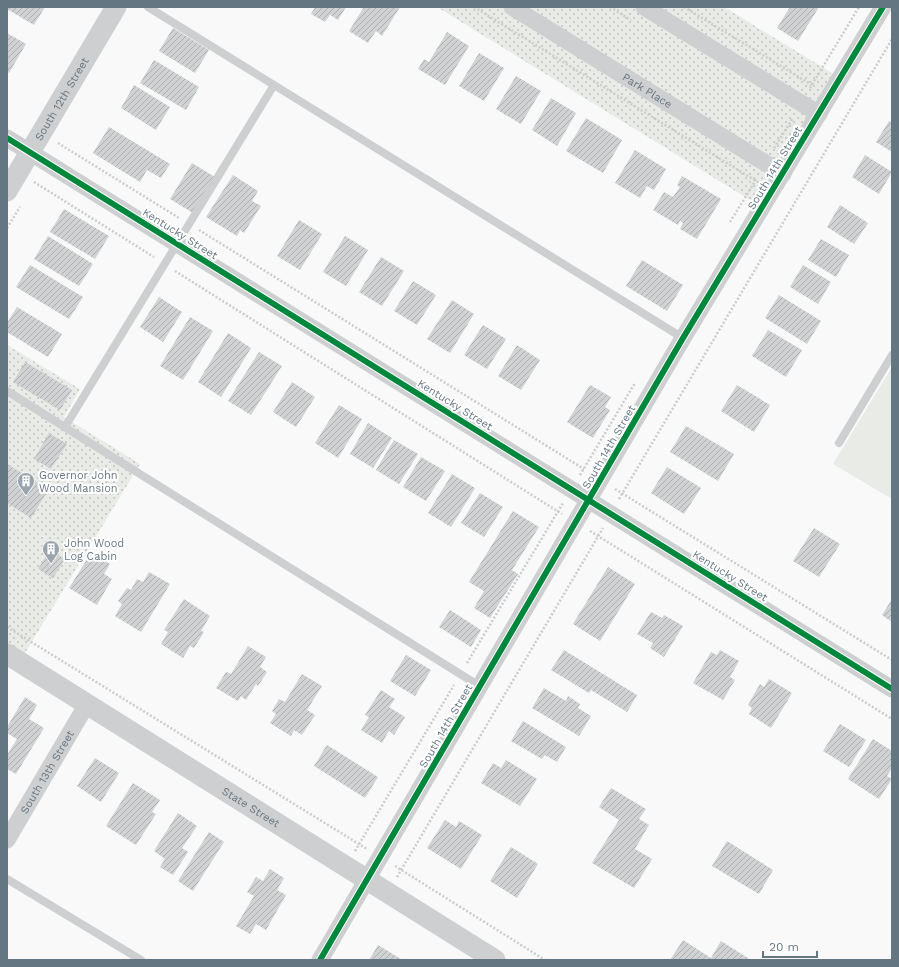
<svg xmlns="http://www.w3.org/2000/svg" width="899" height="967" viewBox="0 0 899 967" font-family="'Work Sans',sans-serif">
  <defs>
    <pattern id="grass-dots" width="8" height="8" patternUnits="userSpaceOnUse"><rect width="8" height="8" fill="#e8ebe6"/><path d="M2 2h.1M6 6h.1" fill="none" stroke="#c0c3c0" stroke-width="1.8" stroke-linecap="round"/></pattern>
    <pattern id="building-hatch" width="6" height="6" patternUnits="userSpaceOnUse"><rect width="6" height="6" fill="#d0d2d3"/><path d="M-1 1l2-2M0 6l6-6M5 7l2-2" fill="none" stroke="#acafb1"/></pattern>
  </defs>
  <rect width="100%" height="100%" fill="#f9f9f9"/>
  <path fill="url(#grass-dots)" d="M437,7H724L840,78L763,208Z
    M7,345L80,389L64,417L140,464L23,656L7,646Z"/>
  <path fill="#e8ebe6" d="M892,367V499L833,464Z"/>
  <path fill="url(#building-hatch)" d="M7,7H45L34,25L7,9Z
    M315,7H346L338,20L330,15L325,22L311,14Z
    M364,7H400L382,36L376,31L368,43L349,31Z
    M790,7H819L798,41L777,28Z
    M173,28L209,50L195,73L159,51Z
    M447,32L469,46L445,85L418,69L424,59L429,62Z
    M7,33L26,44L9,73L7,72Z
    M479,53L504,68L484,101L459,86Z
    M154,60L199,87L186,110L140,83Z
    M516,76L541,91L521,124L496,109Z
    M134,85L170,107L156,130L121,108Z
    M551,98L576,113L557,146L532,130Z
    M586,118L622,140L603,173L566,151Z
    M889,121L892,122V152L876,142Z
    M109,127L170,164L161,178L147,170L140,182L93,153Z
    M635,150L666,169L654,190L647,186L640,198L615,183Z
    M865,155L892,172L879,194L852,177Z
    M192,163L215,177L193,213L170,199Z
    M233,175L258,191L252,201L261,206L244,233L240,230L237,236L206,217Z
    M682,176L721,199L697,239L680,229L683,223L680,221L678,225L653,210L664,192L673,197L680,187L677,185Z
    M840,205L868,223L854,244L827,227Z
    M64,209L109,236L95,259L50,232Z
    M299,220L322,234L300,270L277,256Z
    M48,236L93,264L79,286L34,259Z
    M345,236L368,250L346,286L323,272Z
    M821,239L849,255L836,277L808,260Z
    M381,257L404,271L382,306L359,292Z
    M642,260L683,285L667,311L626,286Z
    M30,265L83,297L69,319L16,287Z
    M803,265L831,282L818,304L790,287Z
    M413,281L436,295L417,325L394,311Z
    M779,295L821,321L807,344L765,318Z
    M159,297L182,312L163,342L140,327Z
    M452,300L474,314L450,353L427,339Z
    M17,307L62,334L48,357L7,332V323Z
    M190,317L213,331L183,380L160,366Z
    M483,325L506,339L487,369L464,355Z
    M768,330L802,350L786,377L752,356Z
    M228,333L251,348L221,397L198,382Z
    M517,345L540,360L521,390L498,376Z
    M259,352L282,366L251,415L228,401Z
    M25,362L72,390L60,410L13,382Z
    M292,382L315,397L296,427L273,412Z
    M590,385L611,397L605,407L610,410L593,438L567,422Z
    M737,385L770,405L754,432L721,411Z
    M339,405L362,419L338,458L315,443Z
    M368,423L392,438L373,468L350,454Z
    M686,426L734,454L718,481L670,452Z
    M49,433L67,444L51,469L34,459Z
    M394,440L418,454L399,484L376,470Z
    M421,457L445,471L426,501L403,487Z
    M7,464L49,489L31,518L7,503Z
    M667,467L701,488L684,514L651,493Z
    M452,474L475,488L451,527L428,513Z
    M480,493L503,507L484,537L461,523Z
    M513,511L539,527L512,570L518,574L490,618L474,608L484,591L469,582Z
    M814,528L840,544L819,577L793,561Z
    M50,550L65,559L53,578L38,569Z
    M91,553L110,564L104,574L112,579L97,605L69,588Z
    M608,567L635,584L600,641L573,624Z
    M149,572L170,584L141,632L115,616L122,604L118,601L127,588L131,590L137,579L143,582Z
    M184,599L210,616L201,631L204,632L194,648L190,646L183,658L161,644L168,632L164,630Z
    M892,599V622L882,615Z
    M450,610L481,630L471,647L439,627Z
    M651,612L662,618L664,615L683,626L664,657L650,648L653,643L637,634Z
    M248,646L266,657L260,667L267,672L258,686L256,684L246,700L241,696L238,701L216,688L226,672L231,674Z
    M564,650L637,695L627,712L591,690L589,693L551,670Z
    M720,650L739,661L730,677L735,680L723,700L693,683L711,652L717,655Z
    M406,655L431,670L415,696L390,681Z
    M302,674L322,686L307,710L315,715L302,735L294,730L291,736L270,723L276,714L272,711L279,699L285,702Z
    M769,679L792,693L771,728L749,714L752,708L748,705L760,684L764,687Z
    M544,688L566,701L568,696L580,704L578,708L591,716L579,736L532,708Z
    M381,690L395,699L389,707L405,717L394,735L389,731L382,743L361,730L369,717L365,715Z
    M25,697L37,705L29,719L44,728L16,774L7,769V755L17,739L7,733V727Z
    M523,721L566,747L557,762L545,755L542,759L511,741Z
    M840,724L866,740L849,767L823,751Z
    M873,739L892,751V768L887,776L892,779L879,799L848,779Z
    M327,745L378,777L365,798L314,766Z
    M95,758L119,773L101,802L77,786Z
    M506,760L537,779L520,806L481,783L493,763L501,768Z
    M133,783L160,800L152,812L156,814L136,845L106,826Z
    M611,788L646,809L639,819L649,825L635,849L652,859L634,888L592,863L619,820L599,807Z
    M178,813L197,826L182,848L188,852L173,875L160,867L165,859L154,851Z
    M445,820L456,827L459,821L482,835L461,869L427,848Z
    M209,832L224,842L193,891L178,881Z
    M727,841L773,870L759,894L712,866Z
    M511,847L538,864L517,898L490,881Z
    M270,869L284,878L277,890L286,895L266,930L256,924L250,934L236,926L254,896L247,892L256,877L263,881Z
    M683,940L711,958L721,941L751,960H670Z
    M378,945L401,959L400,960H369Z"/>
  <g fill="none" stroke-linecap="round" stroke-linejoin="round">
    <path stroke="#cbcccd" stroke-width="2.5" stroke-dasharray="2 2" stroke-linecap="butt" d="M474,7L756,181
      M610,7L631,20
      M684,7L812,85
      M810,88L859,7
      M58,143L179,218
      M774,148L793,118
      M34,182L154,257
      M730,222L757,178
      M7,228L20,207
      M199,230L584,469
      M175,271L562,514
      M580,475L635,383
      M615,489L892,660
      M619,499L892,39
      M590,531L892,719
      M7,627L367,849
      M467,663L563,503
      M355,851L454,685
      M395,866L545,960
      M397,877L603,528"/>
    <path stroke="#cecfd0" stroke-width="8" d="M148,7L683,338
      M7,391L481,687
      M65,427L274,85
      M839,443L892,355
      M7,879L141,960"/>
    <g stroke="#cecfd0" stroke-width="17">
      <path id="s1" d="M512,7L783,174"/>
      <path d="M644,7L819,114"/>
      <path d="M7,138L892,689"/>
      <path id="s2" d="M7,840L87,704"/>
      <path d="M320,960L683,338L883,7"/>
    </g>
    <g stroke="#cecfd0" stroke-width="21">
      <path id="s3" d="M7,191L116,7"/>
      <path id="s4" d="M7,654L495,960"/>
    </g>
    <defs>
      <path id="cycleway" d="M7,138L892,689
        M320,960L683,338L883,7"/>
    </defs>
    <use href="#cycleway" stroke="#fff" stroke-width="8"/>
    <use href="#cycleway" stroke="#00873e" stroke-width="6"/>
  </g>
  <defs>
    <symbol id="building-pin" viewBox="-11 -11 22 30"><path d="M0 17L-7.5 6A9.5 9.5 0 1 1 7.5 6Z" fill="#99a4ac" stroke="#fff"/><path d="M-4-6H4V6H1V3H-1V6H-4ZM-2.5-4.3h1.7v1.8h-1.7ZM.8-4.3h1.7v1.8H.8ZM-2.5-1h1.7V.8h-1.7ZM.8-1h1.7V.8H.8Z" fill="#fff"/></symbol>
  </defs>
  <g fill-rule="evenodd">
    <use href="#building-pin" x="16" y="471" width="20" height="27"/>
    <use href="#building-pin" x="41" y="539" width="20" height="27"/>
  </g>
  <g text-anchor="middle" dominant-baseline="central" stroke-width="4" stroke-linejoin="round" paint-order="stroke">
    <g font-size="11" fill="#657683" stroke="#fff">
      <text stroke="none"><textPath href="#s1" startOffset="159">Park Place</textPath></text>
      <text stroke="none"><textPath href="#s3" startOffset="107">South 12th Street</textPath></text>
      <text transform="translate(775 168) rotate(-59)">South 14th Street</text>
      <text transform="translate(180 234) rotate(32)">Kentucky Street</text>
      <text transform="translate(455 405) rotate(32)">Kentucky Street</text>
      <text transform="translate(609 447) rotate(-60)">South 14th Street</text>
      <text transform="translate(730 576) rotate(32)">Kentucky Street</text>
      <text transform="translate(446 726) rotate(-60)">South 14th Street</text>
      <text stroke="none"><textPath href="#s2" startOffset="79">South 13th Street</textPath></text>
      <text stroke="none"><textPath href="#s4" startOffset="288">State Street</textPath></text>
    </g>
    <g font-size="11" fill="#657683" stroke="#fff" text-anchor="start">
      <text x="39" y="475">Governor John<tspan x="39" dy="13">Wood Mansion</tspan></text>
      <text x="64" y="543">John Wood<tspan x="64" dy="13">Log Cabin</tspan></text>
    </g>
  </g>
  <rect width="899" height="967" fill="none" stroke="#657683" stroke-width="16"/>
  <path d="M763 951v6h54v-6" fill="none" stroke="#657683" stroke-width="2"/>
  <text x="769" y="951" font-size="12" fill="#657683" stroke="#ffffff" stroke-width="3" paint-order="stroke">20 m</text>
</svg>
